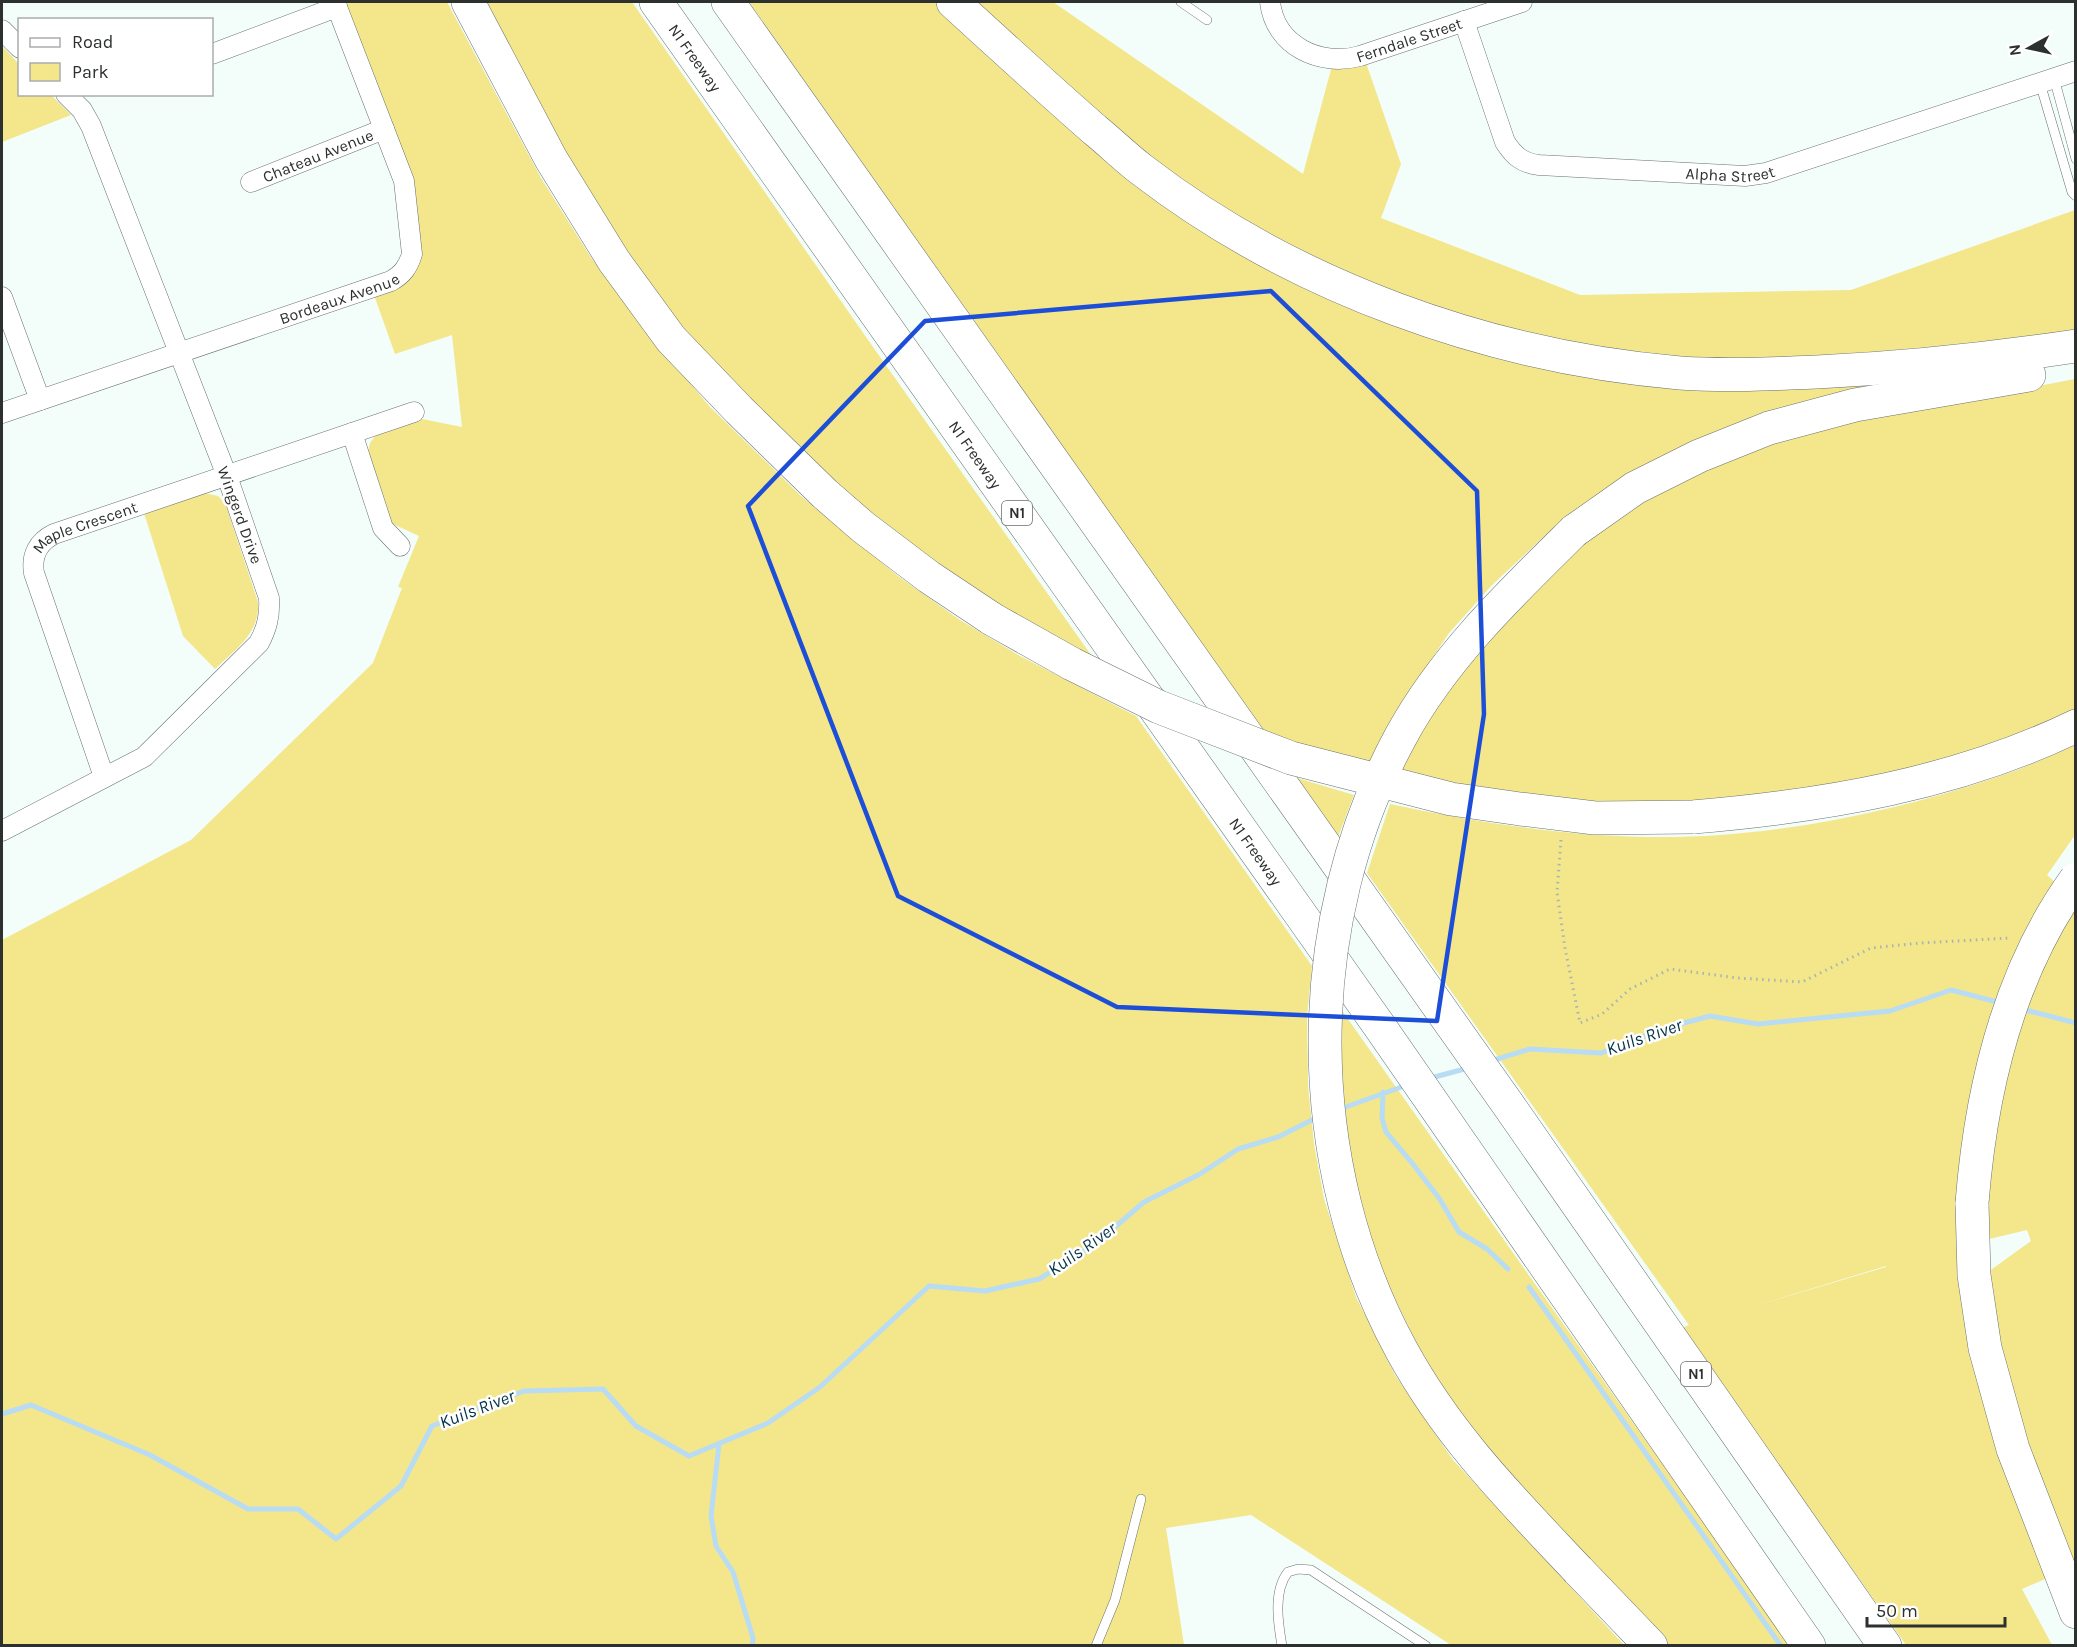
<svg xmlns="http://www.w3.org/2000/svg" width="2077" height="1647" viewBox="0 0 2077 1647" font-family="Karla,sans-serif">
  <rect width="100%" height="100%" fill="#f3fdf9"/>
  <path fill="#f4e68b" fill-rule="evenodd" d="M344,2H447L541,178L590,256L638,321L710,407L801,496L898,576L960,620L1020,656L1136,716L1312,966L1307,1016L1308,1086L1314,1144L1324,1199L1356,1297L1395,1375L1453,1460L1624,1645H1451L1251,1515L1166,1528L1184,1645L2,1646V940L191,840L373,663L402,588L398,587L419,536L391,523L368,452L370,443L376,435L422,419L462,427L452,335L395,354L374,295C402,286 415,283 421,253Z
    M481,2H632L873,347L1096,662L974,593L858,505L739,393L661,302L562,155Z
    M749,2H939L1124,166L1410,325L1822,381L1885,386L1616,485L1554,527L1492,585L1449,633L1396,712L1367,767L1266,735Z
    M972,2H1053L1303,174L1333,62L1364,57L1401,164L1381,218L1580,295L1851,290L2075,210V335L1737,363L1621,354L1486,327L1303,255L1166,173Z
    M2,46L19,64L20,94L51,95L71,115L2,142Z
    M2075,379V714L1988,751L1794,797L1594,807L1398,774L1455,674L1559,561L1651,495L1753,448L1825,427Z
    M204,493L218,496L225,503L258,602C260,633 236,649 215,669L183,636L144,513Z
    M2075,745V835L2047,875L2076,901L2075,1579L2007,1382L1988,1272L2031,1241L2027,1230L1964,1245L2052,1576L2022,1589L2052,1645H1906L1682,1328L1689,1325L1367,873L1390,804C1498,827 1610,843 1720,835C1815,828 1910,807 2000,776C2026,768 2051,755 2075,745ZM1886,1266V1267L1751,1307Z
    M1297,778L1354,795L1338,837Z
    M1338,1005L1790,1645H1668L1518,1485L1436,1384L1371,1249L1339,1106Z"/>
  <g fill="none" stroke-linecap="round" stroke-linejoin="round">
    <path stroke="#b8dcf3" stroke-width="5" d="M2022,1009L2076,1023
      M1491,1061L1530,1049L1601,1053L1669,1027L1710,1016L1758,1024L1890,1011L1951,990L2001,1003
      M1431,1078L1468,1068
      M1383,1092L1382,1118L1386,1132L1412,1163L1439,1198L1459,1232L1487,1249L1508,1269
      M1340,1109L1407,1085
      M1529,1287L1781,1646
      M2,1414L31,1405L150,1455L248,1509H298L336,1539L401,1486L432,1426L524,1391L603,1389L636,1426L689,1456L768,1423L820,1387L929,1286L985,1291L1039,1279L1094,1245L1144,1202L1200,1174L1238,1149L1278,1137L1320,1116
      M719,1444L711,1516L716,1546L733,1572L753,1638L752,1646"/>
    <defs>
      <path id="lane" d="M1181,2L1207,20
        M2054,78L2076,159
        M2040,83L2072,192L2076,196
        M1096,1646L1115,1600L1141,1499
        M1282,1646C1278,1623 1273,1591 1288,1572L1298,1569L1311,1570L1426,1646"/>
      <g id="street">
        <path id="s1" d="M1270,2C1275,46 1320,67 1360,56L1522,2"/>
        <path id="s2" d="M1464,21L1505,142C1514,156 1522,163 1539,165L1745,176L1766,173L2076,71"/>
        <path d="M2,30L20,48"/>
        <path d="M212,54L337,7"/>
        <path id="s3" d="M251,182L384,129"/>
        <path d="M2,297L40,400"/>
        <path id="s4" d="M2,413L391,281C403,274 408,267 412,254L404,181L335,2"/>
        <path d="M352,433L383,528L400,546"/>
        <path id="s5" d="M104,777L34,573C31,555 38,542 54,534L414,412"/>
        <path d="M2,831L144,757L259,643C267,628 270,616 269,598L227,476L91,126L82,110L66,94"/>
      </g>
      <g id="highway">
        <path d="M468,2L551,159L614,261L671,339L739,410L825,494L863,527L929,577L992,619"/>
        <path id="s6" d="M656,2L1378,1024L1809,1646"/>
        <path d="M728,2L1507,1103L1885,1646"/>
        <path d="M953,2C1000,45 1047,88 1095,130C1111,143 1126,158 1142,170C1294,287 1490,357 1680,373C1726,376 1771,374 1817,372C1904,368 1989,359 2076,346"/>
        <path d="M1574,531L1635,488L1699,456L1769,428L1855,405L2029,375"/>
        <path d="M1693,817C1824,806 1956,784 2076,726"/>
        <path d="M1972,1203L1974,1275L1985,1348L2013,1449L2076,1612"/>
        <path d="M1578,1570L1651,1646"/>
      </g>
    </defs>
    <use href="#lane" stroke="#69726e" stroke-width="10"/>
    <use href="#street" stroke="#69726e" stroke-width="21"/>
    <use href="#highway" stroke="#69726e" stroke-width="34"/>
    <path stroke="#abb3b0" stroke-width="3" stroke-dasharray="1.5 4.5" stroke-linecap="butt" d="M1561,840L1557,892L1565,948L1580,1023L1602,1014L1630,989L1670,969L1738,978L1802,982L1871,948L1920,943L2011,938"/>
    <use href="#lane" stroke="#fff" stroke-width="9"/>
    <use href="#street" stroke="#fff" stroke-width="20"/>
    <use href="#highway" stroke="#fff" stroke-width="33"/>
    <defs>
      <path id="highway-bridge" d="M1574,531C1510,594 1444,657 1401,736C1299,923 1300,1165 1402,1351C1449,1437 1512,1500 1578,1570
        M992,619L1072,664L1159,707L1291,758L1451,799L1520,809L1595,818L1693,817
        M1972,1203C1981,1089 2008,973 2076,879"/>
    </defs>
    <use href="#highway-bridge" stroke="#69726e" stroke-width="34" stroke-linecap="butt"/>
    <use href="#highway-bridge" stroke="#fff" stroke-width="33"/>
  </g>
  <path fill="none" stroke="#1d4ed8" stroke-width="4.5" stroke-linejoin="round" d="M1271,291L1477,491L1484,714L1437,1021L1117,1007L898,896L748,506L925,321Z"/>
  <g text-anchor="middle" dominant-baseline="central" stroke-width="5" stroke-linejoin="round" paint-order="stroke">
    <g fill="#fff" stroke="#6b6e6d" stroke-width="1.5">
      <rect x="1002" y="501" width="30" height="24" rx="4.5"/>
      <rect x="1681" y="1362" width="30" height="24" rx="4.5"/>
    </g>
    <g font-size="15" font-weight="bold" fill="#2c302f">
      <text x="1017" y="513">N1</text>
      <text x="1696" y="1374">N1</text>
    </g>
    <g font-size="16" fill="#2c302f" stroke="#fff">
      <text stroke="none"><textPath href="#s1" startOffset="171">Ferndale Street</textPath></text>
      <text stroke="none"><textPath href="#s6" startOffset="68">N1 Freeway</textPath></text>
      <text stroke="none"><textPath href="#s3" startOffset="72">Chateau Avenue</textPath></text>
      <text stroke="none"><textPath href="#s2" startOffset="362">Alpha Street</textPath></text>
      <text stroke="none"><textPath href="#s4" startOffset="356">Bordeaux Avenue</textPath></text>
      <text stroke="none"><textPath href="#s6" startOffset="554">N1 Freeway</textPath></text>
      <text transform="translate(240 515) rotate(70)">Wingerd Drive</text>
      <text stroke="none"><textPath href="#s5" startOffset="294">Maple Crescent</textPath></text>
      <text stroke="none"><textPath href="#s6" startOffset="1040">N1 Freeway</textPath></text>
    </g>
    <g font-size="18" font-style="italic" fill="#053449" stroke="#fff">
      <text transform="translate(1644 1037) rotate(-19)">Kuils River</text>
      <text transform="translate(1082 1249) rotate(-35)">Kuils River</text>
      <text transform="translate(477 1409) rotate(-21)">Kuils River</text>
    </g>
  </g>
  <rect width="2077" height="1647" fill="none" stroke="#2c302f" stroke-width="6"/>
  <rect x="18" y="18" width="195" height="78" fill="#ffffff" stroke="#abacac" stroke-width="1.5"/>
  <rect x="30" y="38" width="30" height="9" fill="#ffffff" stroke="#abacac" stroke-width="1.5"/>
  <text x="72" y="48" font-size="18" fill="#2c302f">Road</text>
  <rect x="30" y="63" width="30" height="18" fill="#f4e68b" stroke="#abacac" stroke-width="1.5"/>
  <text x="72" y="78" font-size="18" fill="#2c302f">Park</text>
  <g transform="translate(2029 48) rotate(262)" stroke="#ffffff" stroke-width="4.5" paint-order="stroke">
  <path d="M0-4.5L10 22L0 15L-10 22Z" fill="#2c302f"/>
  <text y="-9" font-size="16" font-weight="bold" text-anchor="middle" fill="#2c302f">N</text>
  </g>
  <path d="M1867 1617v9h138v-9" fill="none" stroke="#2c302f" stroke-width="3"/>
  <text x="1876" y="1617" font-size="18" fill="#2c302f" stroke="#ffffff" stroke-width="4.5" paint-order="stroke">50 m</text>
</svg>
